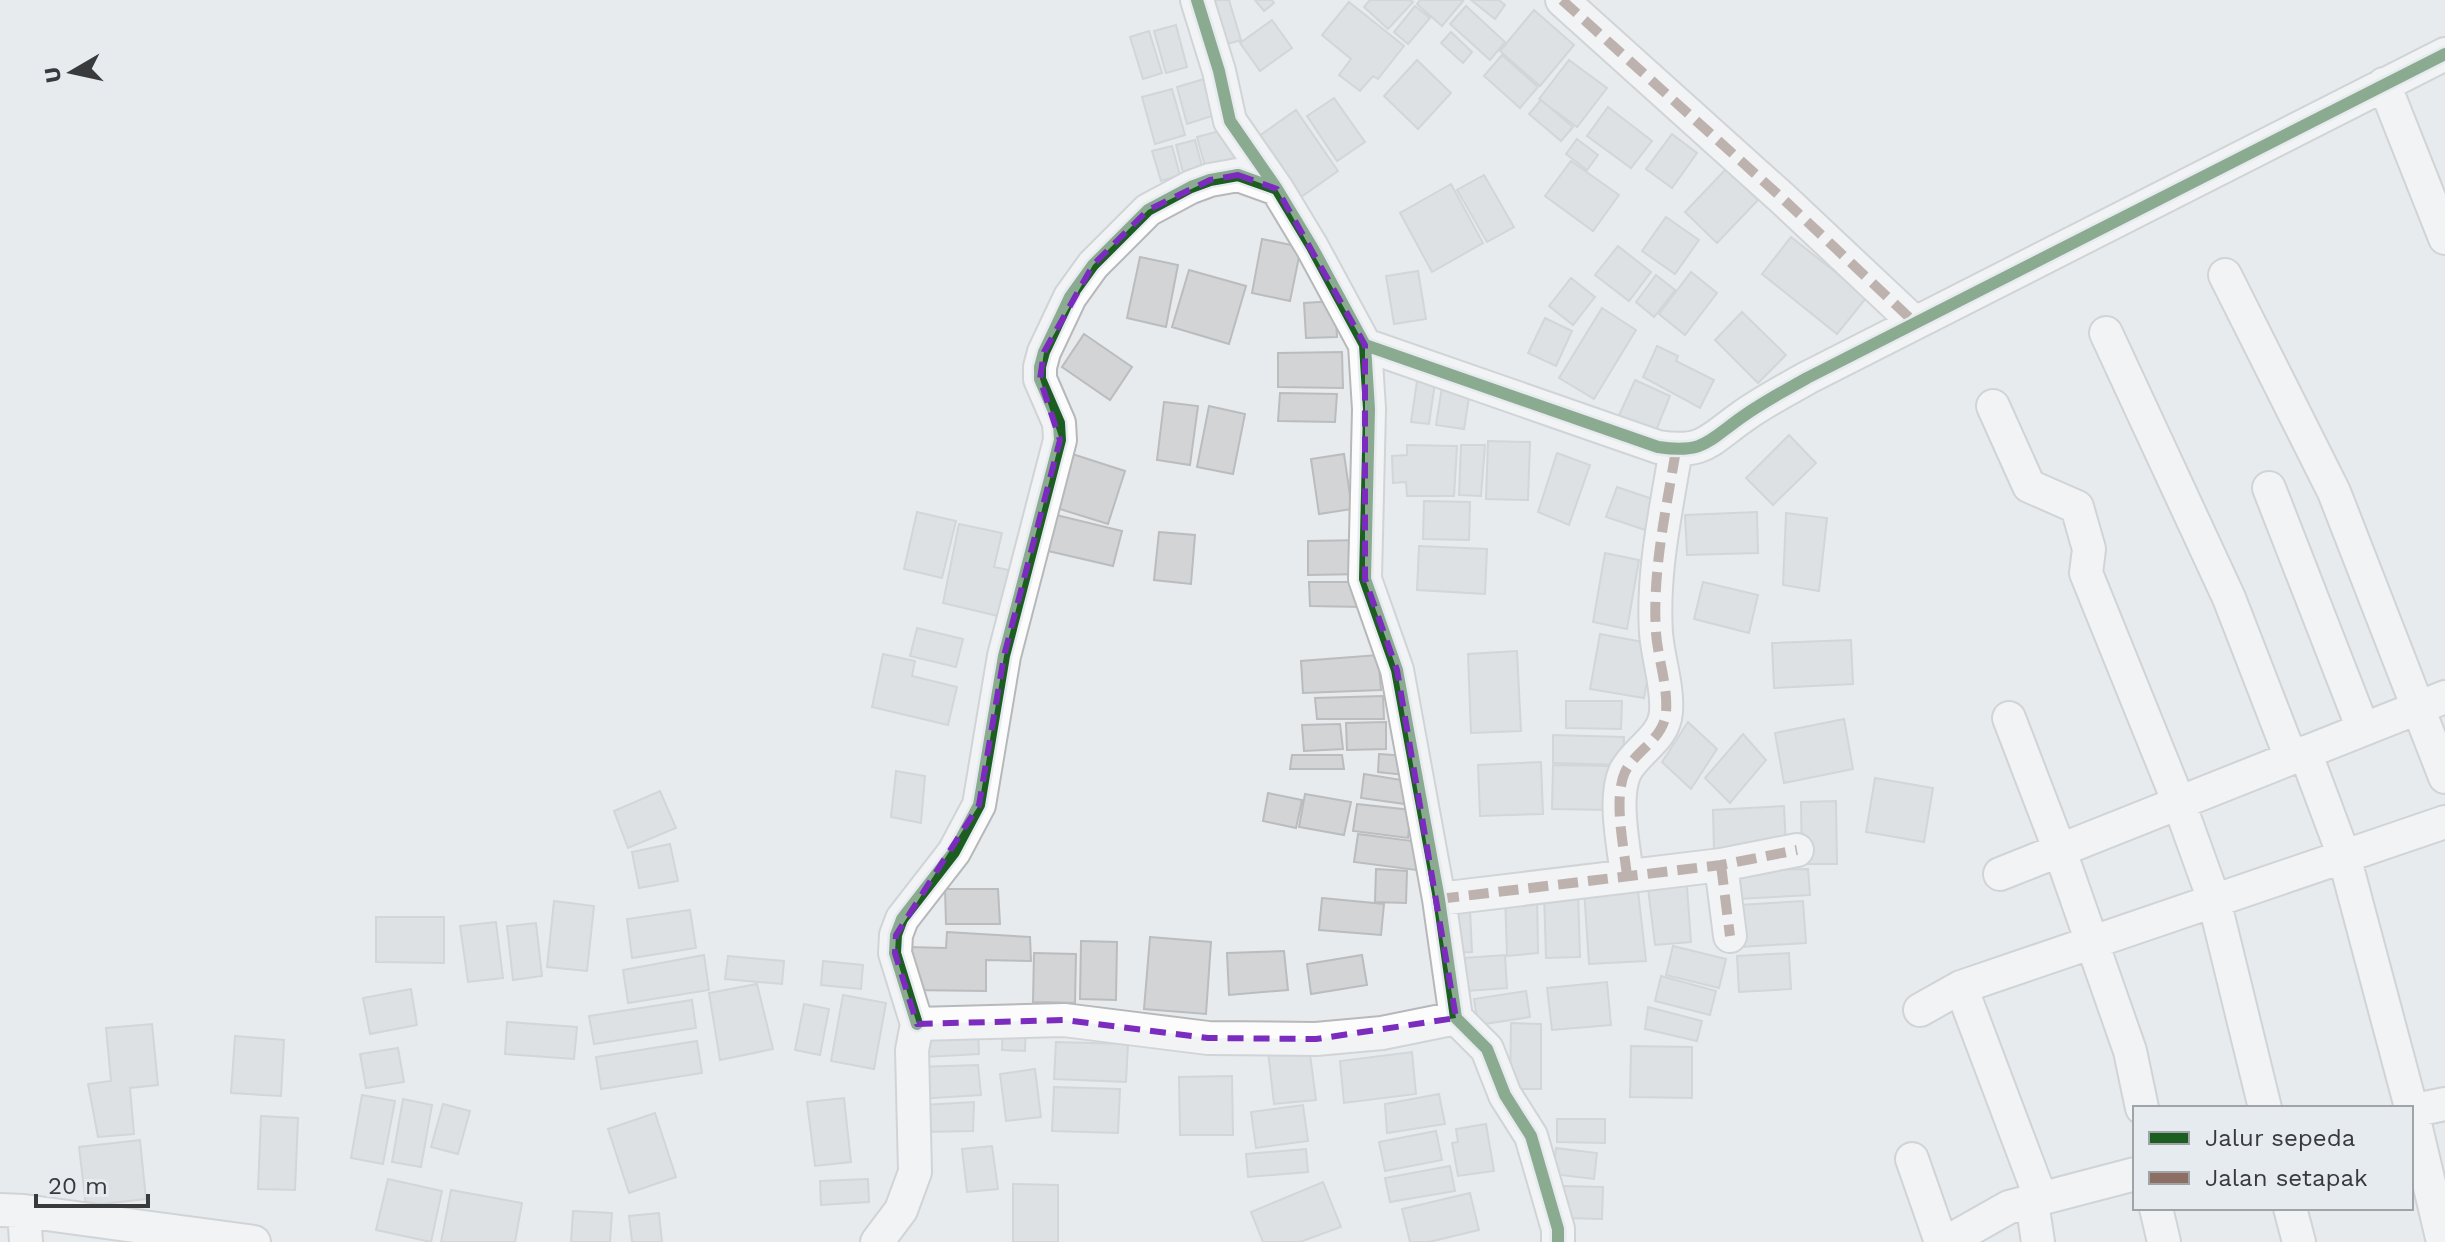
<svg xmlns="http://www.w3.org/2000/svg" width="2445" height="1242" viewBox="0 0 2445 1242" font-family="'Work Sans',sans-serif">
  <rect width="100%" height="100%" fill="#e8ebee"/>
  <path fill="#d2d4d6" stroke="#babcbe" stroke-width="2" d="M1215,0H1229L1241,40L1214,48L1202,4Z
    M1255,0H1272L1274,3L1264,11Z
    M1370,0H1410L1413,2L1388,29L1364,7Z
    M1420,0H1461L1463,1L1442,26L1417,4Z
    M1471,0H1499L1505,5L1495,19Z
    M1349,2L1404,46L1378,79L1373,76L1360,91L1339,75L1351,59L1322,35Z
    M1415,6L1430,18L1408,44L1394,32Z
    M1466,6L1505,42L1490,60L1450,24Z
    M1534,10L1574,45L1540,86L1500,51Z
    M1272,20L1292,48L1260,71L1240,43Z
    M1176,25L1187,67L1166,73L1154,31Z
    M1149,31L1162,73L1143,79L1130,37Z
    M1451,32L1472,52L1463,63L1441,43Z
    M1502,55L1538,87L1520,108L1484,76Z
    M1417,60L1451,93L1418,129L1384,96Z
    M1569,60L1607,88L1577,127L1539,99Z
    M1214,76L1224,112L1187,124L1177,87Z
    M1172,89L1185,135L1155,144L1142,97Z
    M1334,98L1365,142L1337,161L1307,116Z
    M1541,100L1573,127L1561,141L1529,114Z
    M1608,107L1652,141L1631,168L1587,136Z
    M1296,110L1338,171L1301,197L1259,136Z
    M1231,128L1238,157L1205,166L1197,137Z
    M1672,134L1697,153L1672,188L1646,169Z
    M1577,139L1598,155L1587,170L1566,154Z
    M1195,140L1203,170L1184,176L1176,145Z
    M1172,146L1180,175L1161,181L1152,151Z
    M1571,161L1619,195L1593,231L1545,196Z
    M1726,169L1758,200L1717,243L1685,212Z
    M1484,175L1514,227L1487,242L1457,190Z
    M1451,184L1483,243L1432,272L1400,213Z
    M1666,217L1699,240L1675,274L1642,251Z
    M1791,237L1867,297L1837,334L1762,274Z
    M1262,239L1301,247L1290,301L1252,293Z
    M1618,246L1651,272L1629,301L1595,275Z
    M1140,257L1178,265L1166,327L1127,318Z
    M1189,270L1246,286L1229,344L1172,327Z
    M1418,271L1426,319L1394,324L1386,276Z
    M1691,272L1717,293L1685,335L1659,314Z
    M1656,275L1675,290L1654,317L1636,302Z
    M1571,278L1595,297L1573,325L1549,306Z
    M1335,301L1337,337L1306,338L1304,303Z
    M1602,308L1636,330L1594,399L1559,378Z
    M1742,312L1786,355L1758,383L1715,340Z
    M1545,318L1572,331L1556,366L1528,353Z
    M1084,334L1132,367L1110,400L1062,367Z
    M1657,346L1678,356L1676,361L1714,380L1700,408L1643,377Z
    M1342,352L1343,388L1278,387V353Z
    M1635,380L1670,396L1653,438L1616,422Z
    M1417,381L1435,383L1429,424L1411,422Z
    M1442,387L1470,391L1464,429L1436,425Z
    M1280,393L1337,394L1335,422L1278,421Z
    M1164,402L1198,406L1190,465L1157,460Z
    M1209,406L1245,414L1233,474L1197,467Z
    M1789,435L1816,463L1773,505L1746,478Z
    M1488,441L1530,442L1528,500L1486,499Z
    M1407,445L1457,446L1454,496H1407L1406,482L1393,483L1392,456L1407,455Z
    M1461,445H1485L1481,496L1459,495Z
    M1063,451L1125,471L1108,524L1047,505Z
    M1557,453L1590,465L1569,525L1538,512Z
    M1344,454L1352,509L1319,514L1311,459Z
    M1617,487L1659,501L1648,531L1606,517Z
    M1424,501L1470,502L1469,540L1423,539Z
    M917,512L956,521L942,578L904,569Z
    M1757,512L1758,553L1687,555L1685,515Z
    M1786,513L1827,518L1819,591L1783,585Z
    M1056,515L1122,531L1113,566L1048,551Z
    M959,524L1002,533L994,567L1009,570L998,616L943,603Z
    M1159,532L1195,535L1191,584L1154,580Z
    M1364,540L1365,574L1308,575V541Z
    M1419,546L1487,549L1485,594L1417,590Z
    M1605,553L1639,560L1627,629L1593,622Z
    M1309,582H1362V607L1310,606Z
    M1703,582L1758,595L1749,633L1694,619Z
    M917,628L963,639L956,667L910,656Z
    M1600,634L1654,644L1644,698L1590,689Z
    M1851,640L1853,684L1774,688L1772,643Z
    M1517,651L1521,731L1471,733L1468,654Z
    M883,654L915,661L912,676L957,687L948,725L872,707Z
    M1378,655L1381,690L1303,693L1301,661Z
    M1383,696L1384,719H1317L1315,698Z
    M1566,701H1622L1621,729L1566,728Z
    M1844,719L1853,769L1784,783L1775,733Z
    M1386,722V749L1347,750L1346,723Z
    M1688,722L1717,749L1691,789L1662,762Z
    M1340,724L1343,749L1304,751L1302,725Z
    M1743,734L1766,760L1730,803L1705,778Z
    M1553,735L1624,737L1623,765L1553,763Z
    M1379,754L1407,756L1405,775L1378,772Z
    M1292,755H1342L1344,769H1290Z
    M1541,762L1543,814L1480,816L1478,765Z
    M1553,765L1612,766L1611,810L1552,809Z
    M896,771L925,776L921,823L891,817Z
    M1364,774L1414,782L1412,805L1361,798Z
    M1875,778L1933,788L1924,842L1866,832Z
    M660,791L676,828L628,848L614,811Z
    M1268,793L1302,800L1296,828L1263,821Z
    M1305,794L1351,802L1344,835L1299,827Z
    M1836,801L1837,864H1802L1801,802Z
    M1357,804L1411,810L1408,838L1353,831Z
    M1784,806L1786,847L1714,850L1713,810Z
    M1358,834L1420,842L1416,870L1354,862Z
    M670,844L678,881L639,888L632,852Z
    M1376,869L1407,871L1406,903L1375,902Z
    M1808,869L1810,895L1737,899L1736,870Z
    M1686,873L1691,942L1655,945L1647,880Z
    M1637,882L1646,961L1589,964L1584,889Z
    M945,889H998L1000,924H946Z
    M1578,891L1580,957L1546,958L1544,892Z
    M1537,894L1538,953L1507,956L1505,895Z
    M1322,898L1384,904L1381,935L1319,930Z
    M554,901L594,906L587,971L547,967Z
    M1803,901L1806,943L1741,947L1739,905Z
    M1470,909L1472,952L1454,953L1452,910Z
    M690,910L696,948L632,958L627,919Z
    M376,917H444V963L376,962Z
    M496,922L503,978L468,982L460,926Z
    M536,923L542,976L513,980L507,926Z
    M947,932L1030,937L1031,961L986,960V991L909,990L910,947L946,948Z
    M1150,937L1211,942L1206,1014L1144,1009Z
    M1081,941L1117,942L1116,1000L1080,999Z
    M1673,946L1726,959L1719,988L1666,975Z
    M1284,951L1288,990L1229,995L1227,953Z
    M1034,953L1076,954L1075,1003L1033,1002Z
    M1789,953L1791,989L1739,992L1737,956Z
    M704,955L709,990L628,1003L623,970Z
    M1362,955L1367,985L1311,994L1307,964Z
    M1505,955L1507,988L1467,991L1464,958Z
    M728,956L784,961L782,984L725,979Z
    M823,961L863,965L861,989L821,985Z
    M1661,976L1716,991L1710,1015L1655,1001Z
    M1607,982L1611,1025L1552,1030L1547,988Z
    M757,984L773,1049L720,1060L709,993Z
    M411,989L417,1025L370,1034L363,998Z
    M1526,991L1530,1017L1478,1025L1474,999Z
    M843,995L886,1003L874,1069L831,1061Z
    M692,1000L696,1028L594,1044L589,1016Z
    M804,1004L829,1009L820,1055L795,1050Z
    M1648,1007L1702,1021L1697,1041L1645,1029Z
    M507,1022L577,1027L574,1059L505,1054Z
    M1003,1023L1026,1024L1025,1051L1002,1050Z
    M1511,1023L1541,1024V1089H1510Z
    M152,1024L158,1085L130,1088L134,1134L98,1137L88,1084L111,1081L106,1028Z
    M978,1031L979,1054L924,1057L921,1036Z
    M235,1036L284,1040L281,1096L231,1093Z
    M697,1041L702,1073L601,1089L596,1057Z
    M1056,1042L1128,1044L1126,1082L1054,1079Z
    M1631,1046L1692,1047V1098L1630,1097Z
    M1309,1047L1316,1100L1274,1104L1268,1051Z
    M398,1048L404,1082L366,1088L360,1054Z
    M1412,1052L1416,1094L1344,1103L1340,1061Z
    M978,1065L981,1095L918,1099L917,1067Z
    M1035,1069L1041,1117L1006,1121L1000,1074Z
    M1232,1076L1233,1135H1180L1179,1077Z
    M1054,1087L1120,1089L1118,1133L1052,1131Z
    M1439,1094L1445,1124L1387,1133L1385,1104Z
    M362,1095L395,1101L383,1164L351,1158Z
    M844,1098L851,1162L815,1166L807,1102Z
    M403,1099L432,1105L421,1167L392,1162Z
    M974,1102L973,1131L924,1132L923,1105Z
    M443,1104L470,1111L458,1154L431,1147Z
    M1303,1105L1308,1141L1256,1148L1251,1112Z
    M655,1113L676,1177L629,1193L608,1129Z
    M261,1116L298,1118L295,1190L258,1189Z
    M1557,1119H1605V1143L1557,1142Z
    M1486,1124L1494,1171L1458,1176L1452,1143L1458,1142L1456,1129Z
    M1436,1131L1442,1160L1385,1171L1379,1142Z
    M140,1140L146,1199L86,1206L79,1147Z
    M992,1146L998,1189L967,1192L962,1149Z
    M1556,1148L1597,1153L1594,1179L1552,1174Z
    M1306,1149L1308,1172L1248,1177L1246,1154Z
    M1450,1166L1455,1191L1390,1202L1385,1178Z
    M388,1179L442,1191L431,1242L376,1230Z
    M868,1179L869,1202L821,1205L820,1181Z
    M1323,1182L1341,1227L1300,1242H1263L1251,1212Z
    M1013,1184L1058,1185V1242H1013Z
    M1562,1186L1603,1187L1602,1219L1562,1218Z
    M451,1190L522,1203L515,1242H441Z
    M1470,1193L1479,1230L1429,1242H1410L1402,1209Z
    M573,1211L612,1213L610,1242H571Z
    M659,1213L662,1242H632L629,1216Z"/>
  <g fill="none" stroke-linecap="round" stroke-linejoin="round">
    <defs>
      <path id="minor" d="M1197,0L1219,71L1230,121L1277,189L1312,247L1365,345L1369,409L1365,579L1397,670L1439,899L1456,1018L1487,1049L1505,1095L1531,1136L1558,1229V1242
        M1562,0L1782,198L1914,322
        M2384,84L2445,238
        M2225,275L2334,492L2445,777
        M2106,333L2229,598L2291,758
        M1365,345L1658,447C1704,454 1708,441 1742,417C1763,402 1786,390 1807,378L2445,54
        M1993,406L2029,486L2077,507L2089,549L2086,573L2179,803L2214,900L2265,1108
        M2269,488L2363,729
        M2009,718L2060,851L2130,1051L2142,1108
        M2305,752L2344,856L2412,1111L2443,1242
        M1721,865L1730,936
        M2000,874L2445,697
        M1627,876C1624,847 1613,799 1625,772C1636,750 1664,739 1666,712C1668,686 1658,659 1656,633C1652,572 1666,510 1676,450
        M1439,899L1721,865L1797,850
        M1961,987L2041,1199
        M1920,1010L1961,987L2445,822
        M917,1024L895,953L896,935L902,919L954,852L979,805L1004,656L1060,440L1059,423L1040,379V367L1044,352L1070,297L1093,265L1148,210L1191,187L1210,180L1238,175L1277,189
        M2411,1111L2445,1104
        M1912,1159L1941,1242
        M2032,1202L2038,1242
        M2156,1208L2164,1242
        M2290,1208L2299,1242
        M0,1210L24,1211L254,1242
        M24,1211L26,1242
        M877,1242L901,1210L915,1172L912,1050L917,1024L1064,1020L1208,1038L1316,1039L1382,1033L1456,1018
        M1947,1242L2009,1207L2135,1174"/>
    </defs>
    <use href="#minor" stroke="#b6b8ba" stroke-width="36"/>
    <use href="#minor" stroke="#fcfcfc" stroke-width="32"/>
    <path stroke="#8d6e63" stroke-width="10" stroke-dasharray="20 10" stroke-linecap="butt" d="M1562,0L1782,198L1914,322
      M1721,865L1730,936
      M1627,876C1624,847 1613,799 1625,772C1636,750 1664,739 1666,712C1668,686 1658,659 1656,633C1652,572 1666,510 1676,450
      M1439,899L1721,865L1797,850"/>
    <defs>
      <path id="cycleway" d="M1197,0L1219,71L1230,121L1277,189L1312,247L1365,345L1369,409L1365,579L1397,670L1439,899L1456,1018L1487,1049L1505,1095L1531,1136L1558,1229V1242
        M1365,345L1658,447C1704,454 1708,441 1742,417C1763,402 1786,390 1807,378L2445,54
        M917,1024L895,953L896,935L902,919L954,852L979,805L1004,656L1060,440L1059,423L1040,379V367L1044,352L1070,297L1093,265L1148,210L1191,187L1210,180L1238,175L1277,189"/>
    </defs>
    <use href="#cycleway" stroke="#e6ebf0" stroke-width="17"/>
    <use href="#cycleway" stroke="#1b5e20" stroke-width="12"/>
  </g>
  <path d="M0 0H2445V1242H0ZM1238,175L1277,189L1365,345V579L1397,670L1456,1018L1316,1039L1208,1038L1064,1020L917,1024L895,953L896,935L979,805L1004,656L1060,440L1040,379L1044,352L1093,265L1148,210L1210,180Z" fill="#e8ebee" fill-opacity=".55" fill-rule="evenodd"/>
  <path fill="none" stroke="#7b2cbf" stroke-width="6" stroke-dasharray="16 10" stroke-linejoin="round" d="M1238,175L1277,189L1365,345V579L1397,670L1456,1018L1316,1039L1208,1038L1064,1020L917,1024L895,953L896,935L979,805L1004,656L1060,440L1040,379L1044,352L1093,265L1148,210L1210,180Z"/>
  <rect x="2133" y="1106" width="280" height="104" fill="#e6ebf0" stroke="#a0a4a8" stroke-width="2"/>
  <rect x="2149" y="1132" width="40" height="12" fill="#1b5e20" stroke="#a0a4a8" stroke-width="2"/>
  <text x="2205" y="1146" font-size="24" fill="#383a3c">Jalur sepeda</text>
  <rect x="2149" y="1172" width="40" height="12" fill="#8d6e63" stroke="#a0a4a8" stroke-width="2"/>
  <text x="2205" y="1186" font-size="24" fill="#383a3c">Jalan setapak</text>
  <g transform="translate(72 72) rotate(261)" stroke="#e6ebf0" stroke-width="6" paint-order="stroke">
  <path d="M0-6L14 30L0 20L-14 30Z" fill="#383a3c"/>
  <text y="-12" font-size="22" font-weight="bold" text-anchor="middle" fill="#383a3c">U</text>
  </g>
  <path d="M36 1194v12h112v-12" fill="none" stroke="#383a3c" stroke-width="4"/>
  <text x="48" y="1194" font-size="24" fill="#383a3c" stroke="#e6ebf0" stroke-width="6" paint-order="stroke">20 m</text>
</svg>
